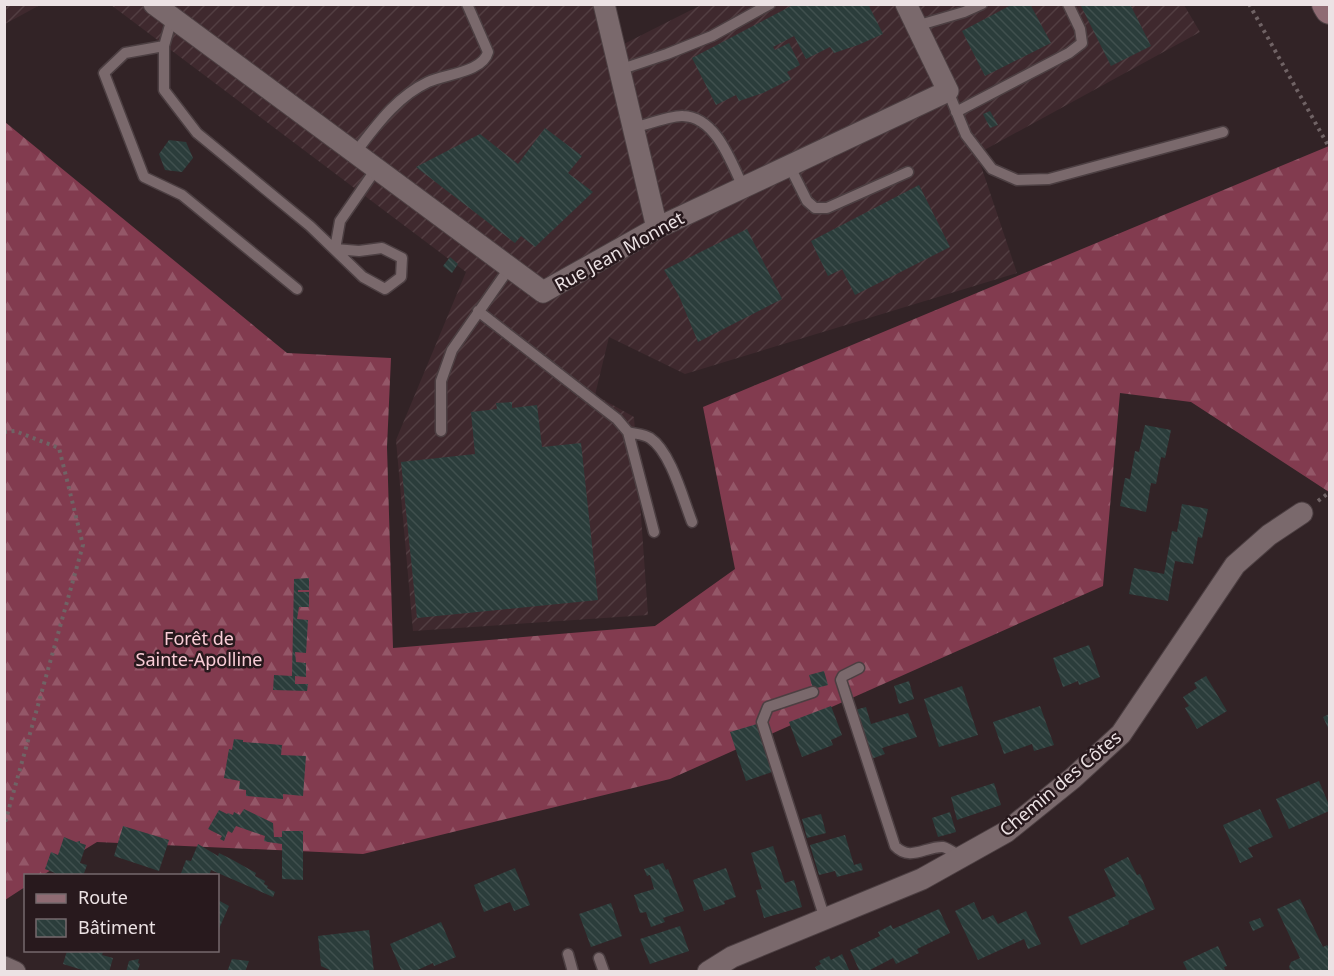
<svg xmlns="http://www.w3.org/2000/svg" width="1334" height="976" viewBox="0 0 1334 976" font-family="'Noto Sans',sans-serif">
  <defs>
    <pattern id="industrial-furrows" width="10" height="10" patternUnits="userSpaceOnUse" patternTransform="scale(1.5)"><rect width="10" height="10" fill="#3f292e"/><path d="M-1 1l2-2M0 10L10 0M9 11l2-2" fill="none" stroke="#523e42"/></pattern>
    <pattern id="forest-firs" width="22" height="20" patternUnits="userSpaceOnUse" patternTransform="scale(1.5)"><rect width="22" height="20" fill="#823b4f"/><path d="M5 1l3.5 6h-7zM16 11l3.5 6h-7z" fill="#945768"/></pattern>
    <pattern id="building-back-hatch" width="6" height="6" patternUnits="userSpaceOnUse" patternTransform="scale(1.5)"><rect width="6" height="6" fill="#2b3d3b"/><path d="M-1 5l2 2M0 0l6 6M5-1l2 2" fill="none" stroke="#40504e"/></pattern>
  </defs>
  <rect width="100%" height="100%" fill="#322326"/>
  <path fill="url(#industrial-furrows)" d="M5,4H40V5L5,24Z
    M703,4L1184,5L1200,32L977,154L1017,273L685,374L609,337L595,395L634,417L648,615L413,631L396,440L466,272L111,5H604L614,49Z"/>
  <path fill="url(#forest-firs)" d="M5,122L287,353L391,358L387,447L393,648L655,626L735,569L703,407L1329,146V492L1191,402L1120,393L1103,586L670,779L363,854L97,842L43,875L26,876L25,887L5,900Z"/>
  <path fill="url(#building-back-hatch)" d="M795,4H868L883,34L858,45L834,53L830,47L806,59L794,36L773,47L775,50L789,43L800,65L787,72L791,79L763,93L739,101L736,95L716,105L692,58Z
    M1013,4H1030L1051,43L985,76L962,31Z
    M1080,4H1130L1151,46L1111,66Z
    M990,111L998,125L990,128L983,114Z
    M545,128L582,156L568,173L593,192L535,247L521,236L515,243L416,167L480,134L518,164Z
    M169,140L186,142L193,158L182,172L165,170L159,154Z
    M919,185L950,247L855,295L842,269L828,276L811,241Z
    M747,229L782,299L698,342L679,296L664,270Z
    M450,257L458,264L452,273L443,266Z
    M512,402V408L537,405L542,447L581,443L598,600L417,618L401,462L475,454L471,412L497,409L496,403Z
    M1145,425L1171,430L1165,458L1161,457L1156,484L1151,483L1146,512L1120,506L1125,478L1130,479L1135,451L1139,452Z
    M1182,504L1208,509L1202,538L1198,537L1193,564L1175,561L1168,601L1129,594L1134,568L1164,574L1172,531L1177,532Z
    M309,578V590H298V592H309V607H299L297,619L308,620L306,653L295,652L296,662L306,663V677L295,676V684H308L307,691L273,690L274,675L292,676L294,579Z
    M1089,645L1100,677L1079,685L1078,681L1063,687L1053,658Z
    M824,671L828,685L813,689L809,675Z
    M1206,676L1227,711L1197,729L1185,708L1189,706L1183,697L1197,688L1194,683Z
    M909,681L914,699L899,704L894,686Z
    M962,686L978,735L939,747L924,699Z
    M831,706L842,735L831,740L833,745L802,757L789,722Z
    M1040,706L1054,745L1034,751L1032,744L1004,754L993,722Z
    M866,707L871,724L908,713L917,737L882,748L885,754L871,759L855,710Z
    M1329,714V730L1323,717Z
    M757,724L772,772L746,781L730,732Z
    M234,739L243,740V742L282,745L281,755L306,756L303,796L283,794V799L246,796V790L239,789L240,781L224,778L229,749L232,750Z
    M1319,781L1329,805V811L1289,829L1276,799Z
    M994,783L1001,805L957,820L951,797Z
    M244,809L273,823L274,837H282V831H303V880L282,879V844L268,842L264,841L265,836L236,826L232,833L228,831L224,841L220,839L222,836L208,829L219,810L227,814L228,813L233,815L234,812L240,815Z
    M1260,809L1273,837L1248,848L1253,857L1240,863L1223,825Z
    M950,812L956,832L938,837L932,818Z
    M821,814L826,833L807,838L802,819Z
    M123,826L169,840L159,871L114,856Z
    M845,835L854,865L861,863L863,870L837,877L835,871L819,875L810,845Z
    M64,837L76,842L80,841V843L86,845L80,863L87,865L83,876H54L55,873L45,869L51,852L58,855Z
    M198,844L218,856L219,853L231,859L256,873L255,876L265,881L264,884L268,886L267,888L275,892L273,897L211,870L209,876H180L186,860L191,861Z
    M773,846L785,883L794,880L802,907L764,918L756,890L762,889L751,853Z
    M1128,857L1137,875L1140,874L1155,909L1128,921L1129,924L1081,945L1068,917L1116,896L1104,869Z
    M663,863L666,870L668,869L684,911L663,918L665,922L651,927L646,912L640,913L634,895L654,889L650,875L647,876L644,869Z
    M515,868L530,905L514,911L510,902L484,912L474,885Z
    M726,868L736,897L724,901L725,904L704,911L693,880Z
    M1300,899L1323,947L1327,945L1329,948V972H1291L1289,967L1291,962L1300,958L1277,909Z
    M218,900L229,906L218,931Z
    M974,902L982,920L993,915L998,924L1026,911L1041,944L1028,949L1024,939L978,960L955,911Z
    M611,903L622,936L591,947L579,914Z
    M939,909L950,933L917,949L919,953L896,964L893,958L866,972H860L850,950L880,936L878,932L891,925L893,929Z
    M1260,918L1264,926L1253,931L1249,922Z
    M441,922L456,957L434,966L433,963L413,972H402L390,944Z
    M680,926L689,951L650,964L640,939Z
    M369,930L374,972H334L321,966L318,936Z
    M1218,946L1227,966L1224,967L1226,972H1188L1183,962Z
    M67,951L103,952L102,955L113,958L109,972H89L63,964Z
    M842,954L850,972H818L815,967L821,964L819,961L829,956L831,960Z
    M139,959L138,963L140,964L137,972H126L129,961Z
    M232,959L249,961L245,972H227Z"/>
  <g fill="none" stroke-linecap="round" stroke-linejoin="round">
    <defs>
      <path id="lane" d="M172,18L164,46V90L197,133L310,226L363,277L385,289L401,277L402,258L382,248L359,251L335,249L340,221L376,169
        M916,26L964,12L982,4
        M164,46L125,53L104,73L144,177L182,195L297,289
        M619,70L667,54L712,36L770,4
        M948,91L966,135L992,169L1017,180L1049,179L1223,132
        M956,112L1069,53L1082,43L1080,29L1068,4
        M633,128C645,125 672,115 683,116C716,117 731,162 743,187
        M355,153C376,126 396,97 428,82C446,74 483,72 488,52L467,4
        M789,165L807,201L815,208H827L908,172
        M478,311L617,419L628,432L654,532
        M441,431V381L452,350L510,267
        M628,432C635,434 644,434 650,438C671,452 683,499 692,522
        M859,668L843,676L841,680L895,846C910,862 926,846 943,847C948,848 956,854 961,857
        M813,692L768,707L762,722L825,919
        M568,954L573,972
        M599,958L604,972"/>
      <path id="street" d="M154,4L543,292L657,228L948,91L906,4
        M604,4L657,228
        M4,967L15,972
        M708,972L732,957L922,879L1006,832L1073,778L1121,734L1235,565L1269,535L1302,513"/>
      <path id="secondary" d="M1327,4L1330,9"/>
    </defs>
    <use href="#lane" stroke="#4c3f42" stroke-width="13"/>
    <use href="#street" stroke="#4c3f42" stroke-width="23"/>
    <use href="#secondary" stroke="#4c3f42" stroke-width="32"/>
    <path stroke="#706365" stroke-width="4" stroke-dasharray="3 4.5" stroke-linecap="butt" d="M1249,4L1330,149
      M4,432L15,431L59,448L83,545L4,826
      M1318,501L1330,492"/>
    <use href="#lane" stroke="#7a696c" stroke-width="10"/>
    <use href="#street" stroke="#7a696c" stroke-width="21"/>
    <use href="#secondary" stroke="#8f6b73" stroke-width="30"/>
  </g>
  <g text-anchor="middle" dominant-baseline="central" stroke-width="5" stroke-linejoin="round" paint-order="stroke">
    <g font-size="18" fill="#ece2e4" stroke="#28191d">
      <text transform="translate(619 251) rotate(-29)">Rue Jean Monnet</text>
      <text transform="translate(1060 783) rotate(-40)">Chemin des Côtes</text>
    </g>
    <g font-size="18" fill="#facdd7" stroke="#28191d">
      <text x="199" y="638">Forêt de<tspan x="199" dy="21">Sainte-Apolline</tspan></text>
    </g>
  </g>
  <rect width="1334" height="976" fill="none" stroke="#ece2e4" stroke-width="12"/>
  <rect x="24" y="874" width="195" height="78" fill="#28191d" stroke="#76696d" stroke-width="1.5"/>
  <rect x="36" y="894" width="30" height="9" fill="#8f6b73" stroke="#76696d" stroke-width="1.5"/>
  <text x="78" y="904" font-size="18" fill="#ece2e4">Route</text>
  <rect x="36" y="919" width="30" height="18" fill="url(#building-back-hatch)" stroke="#76696d" stroke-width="1.5"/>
  <text x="78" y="934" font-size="18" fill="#ece2e4">Bâtiment</text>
</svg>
